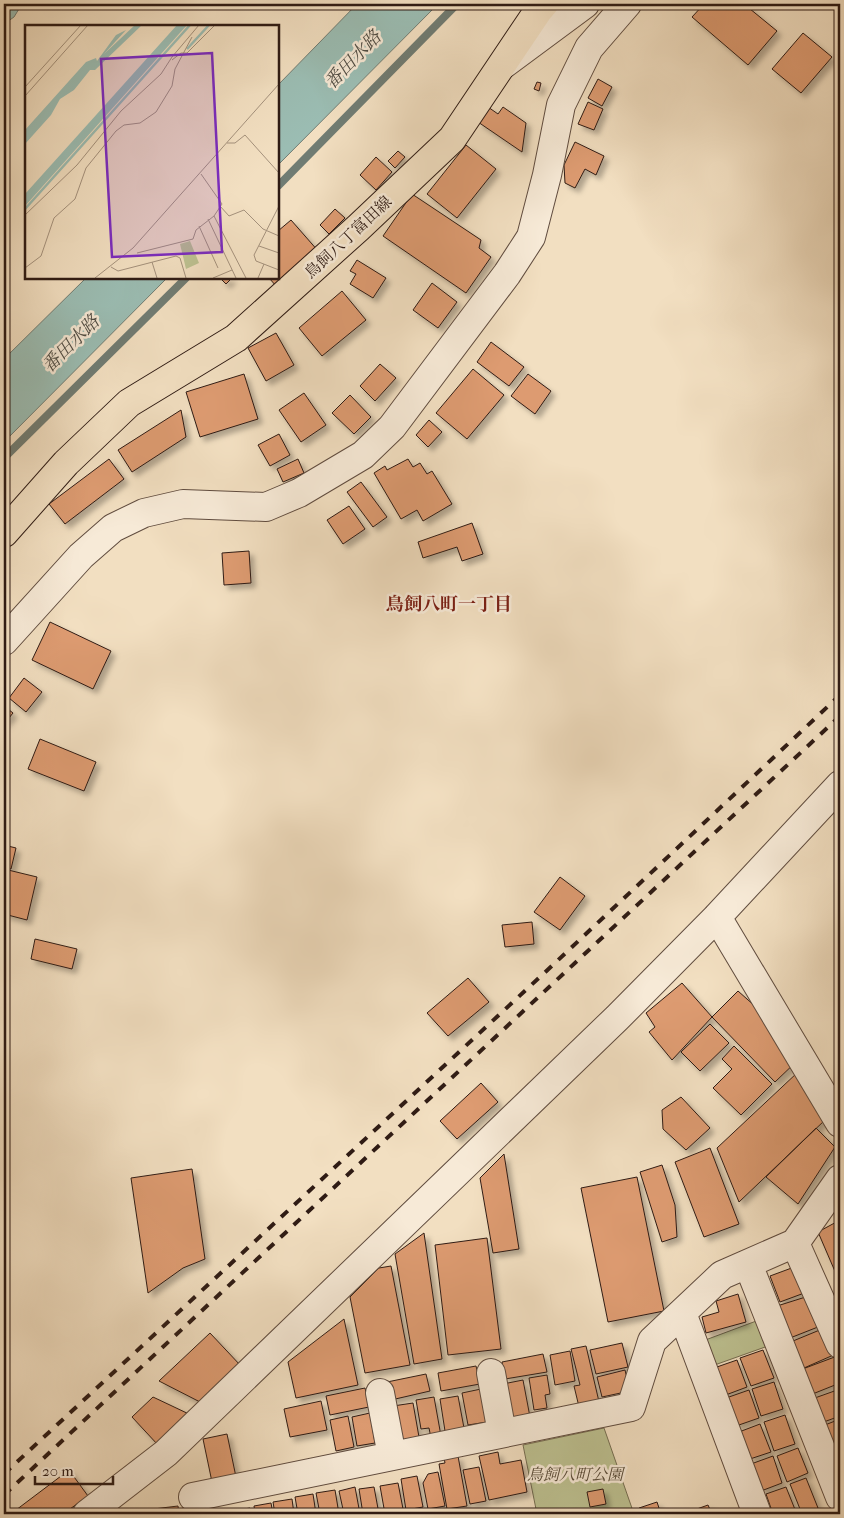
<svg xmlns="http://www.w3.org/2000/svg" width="844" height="1518" viewBox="0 0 844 1518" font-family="'IM FELL French Canon','Noto Serif JP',serif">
  <defs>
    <filter id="shadow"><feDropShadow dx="4.5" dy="4.5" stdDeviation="2.5" flood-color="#0004"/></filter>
  </defs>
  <rect width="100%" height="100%" fill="#f2dfc1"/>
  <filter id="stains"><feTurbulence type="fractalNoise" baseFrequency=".004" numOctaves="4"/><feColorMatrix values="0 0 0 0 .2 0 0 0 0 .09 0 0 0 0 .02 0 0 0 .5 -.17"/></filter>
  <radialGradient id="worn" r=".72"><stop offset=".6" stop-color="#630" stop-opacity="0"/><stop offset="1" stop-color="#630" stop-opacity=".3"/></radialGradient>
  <path fill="#bdc191" stroke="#766e52" d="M759,1320L768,1346L709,1367L700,1342Z
    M604,1428L634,1514H537L523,1445Z"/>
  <path fill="#9bbdb3" stroke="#707c73" d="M4,4H22L14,17L4,24Z
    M357,4H438L278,165V85Z
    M86,278H167L4,442V359Z"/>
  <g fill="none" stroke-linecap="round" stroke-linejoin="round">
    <path stroke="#707c73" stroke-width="8" d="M278,186L457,4
      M4,458L186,278"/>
  </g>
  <path fill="#dd9b71" stroke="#2f1b14" filter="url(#shadow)" d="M704,4H744L777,31L748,65L692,17Z
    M803,33L832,57L801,93L772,69Z
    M598,79L612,87L602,106L588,98Z
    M537,82L541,83L539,91L534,89Z
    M588,102L603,109L594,130L578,124Z
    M488,107L498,114L503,107L526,123L522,152L478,122Z
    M575,142L604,156L596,175L585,169L575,188L565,183L564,165Z
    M466,145L496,169L457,218L427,194Z
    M398,151L405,157L395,168L388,161Z
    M376,157L392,172L376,190L360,175Z
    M412,194L481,240L479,248L491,257L466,293L383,236Z
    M335,209L345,218L329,234L320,225Z
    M291,220L319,252L277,287L269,278H278V231Z
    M357,260L386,278L373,298L350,284L356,274L350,271Z
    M220,278H232L226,284Z
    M432,283L457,302L438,328L413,310Z
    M342,291L366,320L322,356L299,328Z
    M276,333L294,365L266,381L248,348Z
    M491,342L524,367L509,386L477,362Z
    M380,364L396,378L375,401L360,386Z
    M473,369L504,395L467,439L436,413Z
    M244,374L258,419L200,437L186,392Z
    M528,374L551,391L535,414L511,396Z
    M304,393L326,425L301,442L279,410Z
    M350,395L371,417L354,434L332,413Z
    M181,410L186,437L132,472L118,450Z
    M429,420L442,432L428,447L416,435Z
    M279,434L290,455L270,466L258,445Z
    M109,459L124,479L65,524L49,504Z
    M298,459L304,473L283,482L277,469Z
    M408,459L413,467L420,463L427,474L432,471L452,504L423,521L417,510L401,519L374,473L385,466L387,470Z
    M361,482L387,517L373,527L347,492Z
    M349,506L365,529L343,544L327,520Z
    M472,523L483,554L462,561L457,547L423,558L418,542Z
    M249,551L251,583L224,585L222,553Z
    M50,622L111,651L93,689L32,660Z
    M24,678L42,692L26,712L9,698Z
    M4,706L13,713L4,724Z
    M40,739L96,762L84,791L28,769Z
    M4,845L16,848L11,869L4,867Z
    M4,869L37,877L27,920L4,914Z
    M560,877L585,896L560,930L534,912Z
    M532,922L534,944L505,947L502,925Z
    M35,939L77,949L72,969L31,959Z
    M468,978L489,1002L448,1036L427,1013Z
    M682,983L712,1017L672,1060L649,1032L655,1027L646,1013Z
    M738,991L775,1024L799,1059L775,1082L712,1017Z
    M710,1024L729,1043L700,1071L681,1052Z
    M734,1046L772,1084L741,1115L713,1088L732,1069L722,1059Z
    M798,1072L825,1120L739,1202L717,1148Z
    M481,1083L498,1102L457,1139L440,1121Z
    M681,1097L710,1128L686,1150L663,1129L662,1110Z
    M816,1128L835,1147L798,1204L766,1177Z
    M710,1148L739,1224L704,1237L675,1162Z
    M504,1154L519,1249L493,1253L480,1178Z
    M662,1165L675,1205L677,1237L662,1242L640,1172Z
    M192,1169L205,1259L183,1268L148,1293L131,1178Z
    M637,1177L664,1311L608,1322L581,1188Z
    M840,1220V1283L818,1232Z
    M424,1233L442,1359L414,1364L395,1254Z
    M487,1238L501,1349L448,1355L435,1245Z
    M391,1266L410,1365L365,1373L350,1297L379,1268Z
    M797,1266L807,1292L780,1302L770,1276Z
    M738,1294L746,1322L706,1333L702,1317L719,1312L716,1301Z
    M812,1295L823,1325L790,1338L777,1306Z
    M344,1319L358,1385L296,1398L288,1362Z
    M827,1327L838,1353L804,1368L793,1341Z
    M210,1333L241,1366L202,1403L159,1381Z
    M622,1343L628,1367L596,1374L590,1350Z
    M586,1346L600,1406L580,1411L574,1386L580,1385L571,1349Z
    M763,1350L774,1378L751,1386L740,1358Z
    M570,1351L575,1381L555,1385L550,1355Z
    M543,1354L547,1372L505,1379L502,1362Z
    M840,1355V1383L810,1395L800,1370Z
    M737,1360L747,1387L723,1396L714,1368Z
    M476,1366L480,1384L441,1391L438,1373Z
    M625,1370L630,1391L602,1397L597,1377Z
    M426,1374L430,1391L391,1400L387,1382Z
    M547,1375L550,1394L545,1395L547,1408L534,1410L529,1378Z
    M523,1380L530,1417L509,1421L503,1384Z
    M774,1382L783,1409L761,1416L752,1389Z
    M365,1388L369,1407L330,1415L326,1396Z
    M481,1389L487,1422L468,1425L462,1393Z
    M840,1389V1416L821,1423L812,1399Z
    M749,1390L759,1418L736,1426L726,1398Z
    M458,1396L464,1428L445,1431L440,1399Z
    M153,1397L191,1415L158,1445L132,1417Z
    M434,1397L441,1436L431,1438L429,1428L421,1429L416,1400Z
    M321,1401L327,1430L290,1437L284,1409Z
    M413,1403L419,1437L399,1441L393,1406Z
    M370,1413L375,1443L357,1446L352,1417Z
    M785,1415L795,1444L774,1451L764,1422Z
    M348,1416L354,1447L336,1451L330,1420Z
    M840,1419V1444L829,1448L820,1427Z
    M760,1424L771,1452L750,1459L739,1432Z
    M227,1434L236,1477L212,1482L203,1439Z
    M840,1447V1467L830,1451Z
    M798,1448L808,1473L787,1482L777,1456Z
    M498,1452L500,1464L521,1460L527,1492L489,1500L479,1456Z
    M458,1456L467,1506L447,1509L439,1464L445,1463L444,1458Z
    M773,1456L782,1483L761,1491L751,1464Z
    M479,1467L486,1501L470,1504L463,1470Z
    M69,1470L88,1496L63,1514H19L16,1510Z
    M438,1472L445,1506L428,1509L423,1483L428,1474Z
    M417,1476L423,1507L406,1510L401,1479Z
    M806,1478L818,1508L802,1514L790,1484Z
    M398,1483L404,1514H385L380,1486Z
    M355,1487L360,1514H344L339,1491Z
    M374,1487L379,1514H363L359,1489Z
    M786,1487L796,1512L791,1514H773L766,1494Z
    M603,1489L606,1504L590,1507L587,1492Z
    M335,1490L339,1514H320L316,1493Z
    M313,1494L316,1514H298L295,1497Z
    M292,1499L294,1514H275L273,1502Z
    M657,1502L661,1514H641L639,1508Z
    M271,1503L273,1514H255L254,1506Z
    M708,1505L712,1514H683Z
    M178,1506L179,1514H119L121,1513Z
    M250,1508L251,1514H231V1511Z
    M823,1509L825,1514H809Z"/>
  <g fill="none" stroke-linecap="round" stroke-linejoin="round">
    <defs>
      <path id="minor" d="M504,64L585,4
        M4,641L81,556L113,528L144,513L183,504L266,507L299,493L363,455L392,427L507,274L531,237L547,175L561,105L589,48L627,4
        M717,917L840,1123
        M795,1243L840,1344
        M748,1264L840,1497
        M682,1313L757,1514
        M491,1373L502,1433
        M380,1393L392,1456
        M193,1497L631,1407L652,1341L722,1275L795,1243L840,1179
        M87,1514L166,1453L617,1018L717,917L840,785"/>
      <path id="major" d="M4,533L66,463L129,403L236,338L358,228L452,139L538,11L544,4"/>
    </defs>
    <use href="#minor" stroke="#604c3f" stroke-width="30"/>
    <use href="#major" stroke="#2f1b14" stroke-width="30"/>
    <use href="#minor" stroke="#f7ead7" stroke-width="28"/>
    <use href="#major" stroke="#f2dfc1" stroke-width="28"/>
    <path stroke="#2f1b14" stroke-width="4" stroke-dasharray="9 9" stroke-linecap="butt" d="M4,1474L555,963L840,695
      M4,1495L840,716"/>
  </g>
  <g text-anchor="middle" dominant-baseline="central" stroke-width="5" stroke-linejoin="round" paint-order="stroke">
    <g font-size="16" fill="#2f1b14" stroke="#f7ead7">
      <text transform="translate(348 237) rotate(-43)">鳥飼八丁富田線</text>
    </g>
    <g font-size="16" font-style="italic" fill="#5a4d3a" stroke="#f7ead7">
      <text x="575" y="1474">鳥飼八町公園</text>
    </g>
    <g font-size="18" font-style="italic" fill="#4f4c44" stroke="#f7ead7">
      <text transform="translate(353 60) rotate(-46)">番田水路</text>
      <text transform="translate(71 344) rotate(-45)">番田水路</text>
    </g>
    <g font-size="18" font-weight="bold" fill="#7a1f14" stroke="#f7ead7">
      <text x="449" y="604">鳥飼八町一丁目</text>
    </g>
  </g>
  <g transform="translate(25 25)">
    <rect width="254" height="254" fill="#f2dfc1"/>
    <path d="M165,216L174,238L161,244L155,219Z" fill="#bdc191"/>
    <path d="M110,0H117L70,45H65L49,65L35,74L26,90L0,119V105L61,37L71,33L72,36L91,10L101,5L79,29ZM152,0H162L0,181V169Z" fill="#9bbdb3"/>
    <path fill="none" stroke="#9bbdb3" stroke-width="2.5" d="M162,24L184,0M0,184L165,0"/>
    <path fill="none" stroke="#a4917c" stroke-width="1" d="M147,35L156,28H162L190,0M0,62L56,0M0,71L63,0M202,118H210L220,110L254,148M195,181L204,191L219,185L238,204L254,211M254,181L229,230L231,236L254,245M0,190L52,140L96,86L136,49L147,32L174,0M189,191L221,253M183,194L211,253M174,201L193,243M234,221L254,228M112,228L168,214L171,205L189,191L197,179L176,149M127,237L132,253M86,242L93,246L151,231L155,233L161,253M0,243L16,231L29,193L50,174L61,143L91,106L99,100L115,98L131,87L147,61L150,44L167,12M70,253L108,223L254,59M188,253L207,245M233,253L239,239"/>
    <path fill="#7b2cbf" fill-opacity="0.15" stroke="#7b2cbf" stroke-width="2.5" d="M187,28L197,227L87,232L76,34Z"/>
    <rect width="254" height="254" fill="none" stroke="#2f1b14" stroke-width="2.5"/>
  </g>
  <rect width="844" height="1518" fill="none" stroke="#f2dfc1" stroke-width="20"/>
  <rect x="5" y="5" width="834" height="1508" fill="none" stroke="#2f1b14" stroke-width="2.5"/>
  <rect x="10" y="10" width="824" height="1498" fill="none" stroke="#2f1b14"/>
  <path d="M35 1476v8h78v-8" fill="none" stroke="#2f1b14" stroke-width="2.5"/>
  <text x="42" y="1476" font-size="15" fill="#2f1b14" stroke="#f7ead7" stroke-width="4" paint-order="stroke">20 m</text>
  <rect width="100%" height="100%" filter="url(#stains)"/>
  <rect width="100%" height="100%" fill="url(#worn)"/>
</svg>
